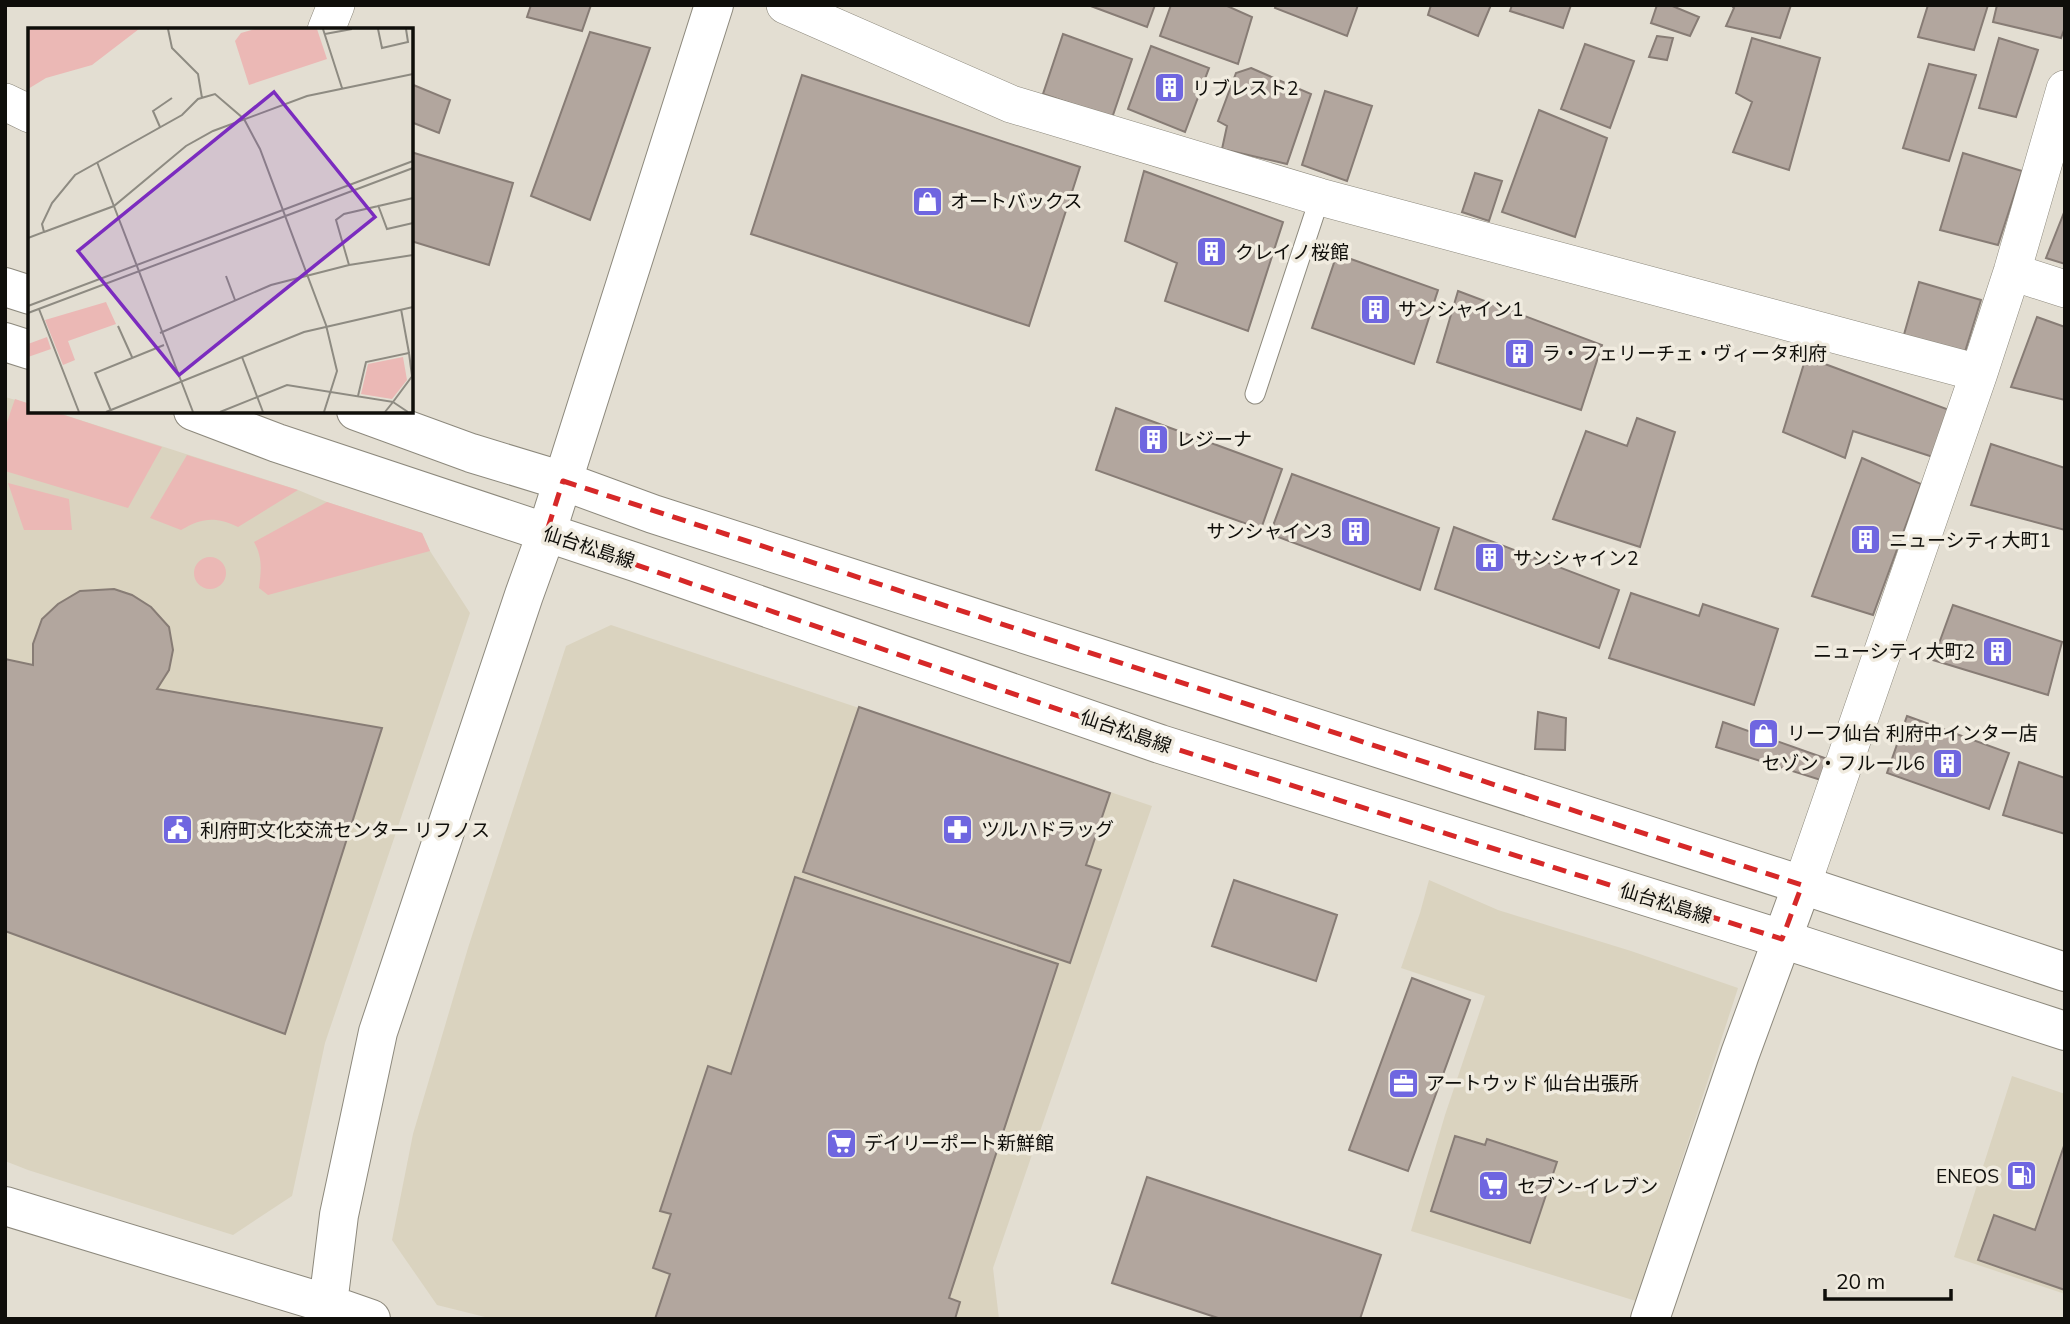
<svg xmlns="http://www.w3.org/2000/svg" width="2070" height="1324" viewBox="0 0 2070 1324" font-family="Mulish,'Noto Sans JP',sans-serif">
  <rect width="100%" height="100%" fill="#e3ded2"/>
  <path fill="#dad3bf" d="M5,397L30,404V411H52L298,490L327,502L422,533L430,551L470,613L325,1043L292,1196L233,1235L28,1170L5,1161Z
    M611,625L1152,806L993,1268L999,1319H493L437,1305L392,1240L413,1134L468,948L566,646Z
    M1429,880L1498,910L1631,951L1738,988L1636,1301L1411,1231L1445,1115L1485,996L1401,968L1420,913Z
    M2012,1076L2065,1094V1294L1954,1257Z"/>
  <path fill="#ebb8b5" d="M15,399L30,404V411H52L162,447L128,508L5,471V428Z
    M187,455L298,490L238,527C215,516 202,518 181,530L150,518Z
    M8,483L69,499L72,530H24Z
    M327,502L422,533L430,551L268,595L259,588C261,571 263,558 254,542Z
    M194 573a16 16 0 1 1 32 0a16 16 0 1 1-32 0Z"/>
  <path fill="#b2a69e" stroke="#877c75" stroke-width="2" d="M531,5H591L582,31L527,17Z
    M1088,5H1155L1147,27Z
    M1171,5H1225L1252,17L1238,64L1160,36Z
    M1276,5H1358L1347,36L1275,8Z
    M1431,5H1491L1478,36L1428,15Z
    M1512,5H1571L1563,28L1510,11Z
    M1657,5H1670L1699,17L1690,36L1651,23Z
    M1731,5H1791L1780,38L1726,26L1734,8Z
    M1928,5H1988L1974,50L1918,37Z
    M1997,5H2065V27L2061,38L1993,22Z
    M590,32L650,48L590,220L531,196Z
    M1063,34L1132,59L1112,118L1043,94Z
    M1657,36L1673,38L1667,60L1649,57Z
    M1752,38L1820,58L1789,170L1733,152L1752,102L1736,93Z
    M1999,38L2038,50L2016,117L1979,108Z
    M1585,44L1634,61L1610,128L1561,109Z
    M1151,46L1209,68L1185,132L1128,109Z
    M1929,64L1976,75L1949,161L1903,148Z
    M1251,68L1311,94L1287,164L1222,149L1227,126L1218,121L1236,73Z
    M802,75L1080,167L1029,326L751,234Z
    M411,84L450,100L439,133L411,122Z
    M1325,91L1372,106L1347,181L1302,165Z
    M1539,110L1607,138L1575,237L1502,212Z
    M411,152L513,183L489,265L411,241Z
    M1963,153L2022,171L1998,245L1940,230Z
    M1144,171L1283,222L1248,331L1165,301L1177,263L1125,241Z
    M1475,173L1502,181L1489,221L1462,212Z
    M2065,210V264L2046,258Z
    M1337,254L1438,290L1414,364L1312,328Z
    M1919,282L1981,300L1964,355L1903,338Z
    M1458,291L1602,345L1581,410L1437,362Z
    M2037,317L2065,327V400L2011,387Z
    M1806,357L1952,411L1933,457L1853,431L1845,458L1783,432Z
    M1116,408L1282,469L1261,529L1096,470Z
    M1637,418L1675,432L1640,547L1553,519L1586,431L1627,446Z
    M1991,444L2065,468V530L1971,505Z
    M1862,458L1921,484L1873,615L1812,596Z
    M1292,474L1439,528L1420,590L1270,534Z
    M1454,527L1619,590L1599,648L1435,589Z
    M114,589L132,595L151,607L169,627L173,650L169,670L157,689L382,728L285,1034L5,931V659L33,665V644L42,619L58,604L80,591Z
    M1631,593L1699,616L1703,604L1778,629L1754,705L1609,658Z
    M1953,605L2062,642L2048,695L1933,660Z
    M859,707L1110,793L1086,865L1101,870L1070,963L803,872Z
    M1538,712L1566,718L1565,750L1535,749Z
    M1907,716L2009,753L1989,809L1887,773Z
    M1723,722L1830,760L1824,781L1716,747Z
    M2019,762L2065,778V834L2003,815Z
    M795,877L1058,964L949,1298L960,1302L955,1319H655L670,1274L653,1268L671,1214L660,1211L708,1066L731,1074Z
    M1234,880L1337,915L1316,981L1212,946Z
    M1412,978L1470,1000L1408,1171L1349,1150Z
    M1455,1136L1485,1145L1487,1139L1557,1162L1530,1243L1431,1211Z
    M2065,1143V1290L1978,1260L1994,1215L2035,1230Z
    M1147,1177L1381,1255L1360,1319H1221L1112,1283Z"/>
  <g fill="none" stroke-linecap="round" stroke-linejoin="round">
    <defs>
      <path id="service" d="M1255,394L1320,197"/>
      <path id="minor" d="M785,5L1011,104L1320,197L1979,373
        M326,30L336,5
        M5,102L30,114
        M2012,272L2065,289
        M1802,885L1979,373L2012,272L2065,89"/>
      <path id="tertiary" d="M5,1206L328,1304L371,1319
        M328,1304L339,1215L378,1032L524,595L546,534L714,5
        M1650,1319L1740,1054L1802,885"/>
      <path id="primary" d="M5,287L30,295
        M5,342L30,350
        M193,411L277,443L635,562L1160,744L1782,939L2065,1031
        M356,411L471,453L563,481L653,514L1802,885L2065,972"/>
    </defs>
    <use href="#service" stroke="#8d897d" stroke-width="21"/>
    <use href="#minor" stroke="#8d897d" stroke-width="38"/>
    <use href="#tertiary" stroke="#8d897d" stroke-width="40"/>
    <use href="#primary" stroke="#8d897d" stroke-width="40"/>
    <use href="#service" stroke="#fff" stroke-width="19"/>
    <use href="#minor" stroke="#fff" stroke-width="37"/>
    <use href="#tertiary" stroke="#fff" stroke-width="38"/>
    <use href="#primary" stroke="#fff" stroke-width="38"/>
  </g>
  <path fill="none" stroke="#d62828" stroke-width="5" stroke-dasharray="14 9" stroke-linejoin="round" d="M563,481L1802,885L1782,939L1160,744L546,534Z"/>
  <defs>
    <symbol id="building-square" viewBox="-11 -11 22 22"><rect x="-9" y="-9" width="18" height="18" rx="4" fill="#6f66e0" stroke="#f0ebdf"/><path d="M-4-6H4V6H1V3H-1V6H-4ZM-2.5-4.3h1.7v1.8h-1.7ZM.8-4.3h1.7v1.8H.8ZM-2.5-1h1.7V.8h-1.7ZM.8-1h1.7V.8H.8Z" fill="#fff"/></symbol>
    <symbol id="shop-square" viewBox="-11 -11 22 22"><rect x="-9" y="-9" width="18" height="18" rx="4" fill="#6f66e0" stroke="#f0ebdf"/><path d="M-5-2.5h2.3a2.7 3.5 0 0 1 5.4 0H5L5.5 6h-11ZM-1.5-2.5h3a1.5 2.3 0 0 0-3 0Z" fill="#fff"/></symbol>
    <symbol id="pharmacy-square" viewBox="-11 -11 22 22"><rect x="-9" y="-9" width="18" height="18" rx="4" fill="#6f66e0" stroke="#f0ebdf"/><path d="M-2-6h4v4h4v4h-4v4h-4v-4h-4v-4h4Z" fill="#fff"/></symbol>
    <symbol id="civic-square" viewBox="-11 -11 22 22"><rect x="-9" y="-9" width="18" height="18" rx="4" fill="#6f66e0" stroke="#f0ebdf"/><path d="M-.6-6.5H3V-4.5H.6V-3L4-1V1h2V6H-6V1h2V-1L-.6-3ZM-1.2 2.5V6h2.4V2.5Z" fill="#fff"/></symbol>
    <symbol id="office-square" viewBox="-11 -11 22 22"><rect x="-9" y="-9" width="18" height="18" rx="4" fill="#6f66e0" stroke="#f0ebdf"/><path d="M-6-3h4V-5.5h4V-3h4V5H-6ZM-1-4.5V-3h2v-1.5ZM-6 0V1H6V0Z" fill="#fff"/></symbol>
    <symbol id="supermarket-square" viewBox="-11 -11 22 22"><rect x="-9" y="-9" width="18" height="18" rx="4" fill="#6f66e0" stroke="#f0ebdf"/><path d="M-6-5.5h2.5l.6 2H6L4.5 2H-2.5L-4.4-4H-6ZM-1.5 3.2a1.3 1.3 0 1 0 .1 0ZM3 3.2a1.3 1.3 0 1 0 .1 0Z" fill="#fff"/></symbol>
    <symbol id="fuel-square" viewBox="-11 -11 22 22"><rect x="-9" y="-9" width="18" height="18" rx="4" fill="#6f66e0" stroke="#f0ebdf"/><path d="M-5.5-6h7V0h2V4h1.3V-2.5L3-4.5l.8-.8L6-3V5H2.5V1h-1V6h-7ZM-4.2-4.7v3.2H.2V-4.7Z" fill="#fff"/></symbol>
  </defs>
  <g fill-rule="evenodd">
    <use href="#building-square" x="1152" y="70" width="35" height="35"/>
    <use href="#shop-square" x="910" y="184" width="35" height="35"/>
    <use href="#building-square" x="1194" y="234" width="35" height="35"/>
    <use href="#building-square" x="1358" y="292" width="35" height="35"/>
    <use href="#building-square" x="1502" y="336" width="35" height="35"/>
    <use href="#building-square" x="1136" y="422" width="35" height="35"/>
    <use href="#building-square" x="1338" y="514" width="35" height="35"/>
    <use href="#building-square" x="1848" y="522" width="35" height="35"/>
    <use href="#building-square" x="1472" y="540" width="35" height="35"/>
    <use href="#building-square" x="1980" y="634" width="35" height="35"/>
    <use href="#shop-square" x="1746" y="716" width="35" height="35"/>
    <use href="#building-square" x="1930" y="746" width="35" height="35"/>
    <use href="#pharmacy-square" x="940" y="812" width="35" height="35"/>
    <use href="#civic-square" x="160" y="812" width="35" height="35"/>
    <use href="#office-square" x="1386" y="1066" width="35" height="35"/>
    <use href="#supermarket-square" x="824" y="1126" width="35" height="35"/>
    <use href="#fuel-square" x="2004" y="1158" width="35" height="35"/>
    <use href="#supermarket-square" x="1476" y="1168" width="35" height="35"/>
  </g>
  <g text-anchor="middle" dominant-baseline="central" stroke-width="7" stroke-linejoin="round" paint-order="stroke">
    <g font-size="19" fill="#0f0e0a" stroke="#f0ebdf" text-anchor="start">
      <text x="1192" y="88">リブレスト2</text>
      <text x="950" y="201">オートバックス</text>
      <text x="1235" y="252">クレイノ桜館</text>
      <text x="1398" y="309">サンシャイン1</text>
      <text x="1542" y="353">ラ・フェリーチェ・ヴィータ利府</text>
      <text x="1176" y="439">レジーナ</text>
      <text x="1332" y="531" text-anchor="end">サンシャイン3</text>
      <text x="1889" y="540">ニューシティ大町1</text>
      <text x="1513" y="558">サンシャイン2</text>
      <text x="1975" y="651" text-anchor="end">ニューシティ大町2</text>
      <text x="1787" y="733">リーフ仙台 利府中インター店</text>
      <text x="1925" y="763" text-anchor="end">セゾン・フルール6</text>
      <text x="981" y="829">ツルハドラッグ</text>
      <text x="200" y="830">利府町文化交流センター リフノス</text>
      <text x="1426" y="1083">アートウッド 仙台出張所</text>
      <text x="864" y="1143">デイリーポート新鮮館</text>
      <text x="1999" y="1176" text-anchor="end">ENEOS</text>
      <text x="1517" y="1186">セブン-イレブン</text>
    </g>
    <g font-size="19" fill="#0f0e0a" stroke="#f0ebdf">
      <text transform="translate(589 547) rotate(18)">仙台松島線</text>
      <text transform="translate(1126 731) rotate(19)">仙台松島線</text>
      <text transform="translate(1666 903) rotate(17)">仙台松島線</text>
    </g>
  </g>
  <g transform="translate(28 28)">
    <rect width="385" height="385" fill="#e3ded2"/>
    <path d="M0,1H111L64,37L18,50L0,61ZM227,1H289L299,31L221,57L207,13L213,5ZM78,274L88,296L40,313L47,332L35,337L17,292ZM19,309L23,321L0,329V316ZM375,329L379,352L364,371L333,366L340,336Z" fill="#ebb8b5"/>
    <path fill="none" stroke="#8e8b82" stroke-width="2" d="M140,1L144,20L170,46L174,70M295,1L314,60M350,1L354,20L380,14L378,1M297,6L324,1M132,99L125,83L144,70M69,134L165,384M350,177L359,201L385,195M16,204L86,178L158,118L185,103L279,68L385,46M0,210L16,204L14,196L24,175L47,147L154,87L170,71L187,66L216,91L232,121L298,297L309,343L296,384M321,237L385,227M198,248L207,272M0,278L385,133M11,281L51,384M0,285L385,140M90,298L104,329M132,305L243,257L321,237L308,192L316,186L385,170M381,325L384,348M214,329L235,384M330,368L338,334L381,325L373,281M83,383L67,345L136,317M78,384L276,304L385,279M192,384L259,357L365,374L385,347M357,384L365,374L380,384"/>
    <path fill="#7b2cbf" fill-opacity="0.15" stroke="#7b2cbf" stroke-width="3.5" d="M246,64L347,189L151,347L50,223Z"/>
    <rect width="385" height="385" fill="none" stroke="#0f0e0a" stroke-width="3.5"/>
  </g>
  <rect width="2070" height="1324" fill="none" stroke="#0f0e0a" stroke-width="14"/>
  <path d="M1825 1289v10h126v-10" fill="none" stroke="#0f0e0a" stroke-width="3.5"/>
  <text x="1836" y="1289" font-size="21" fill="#0f0e0a" stroke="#f0ebdf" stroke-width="5" paint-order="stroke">20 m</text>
</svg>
